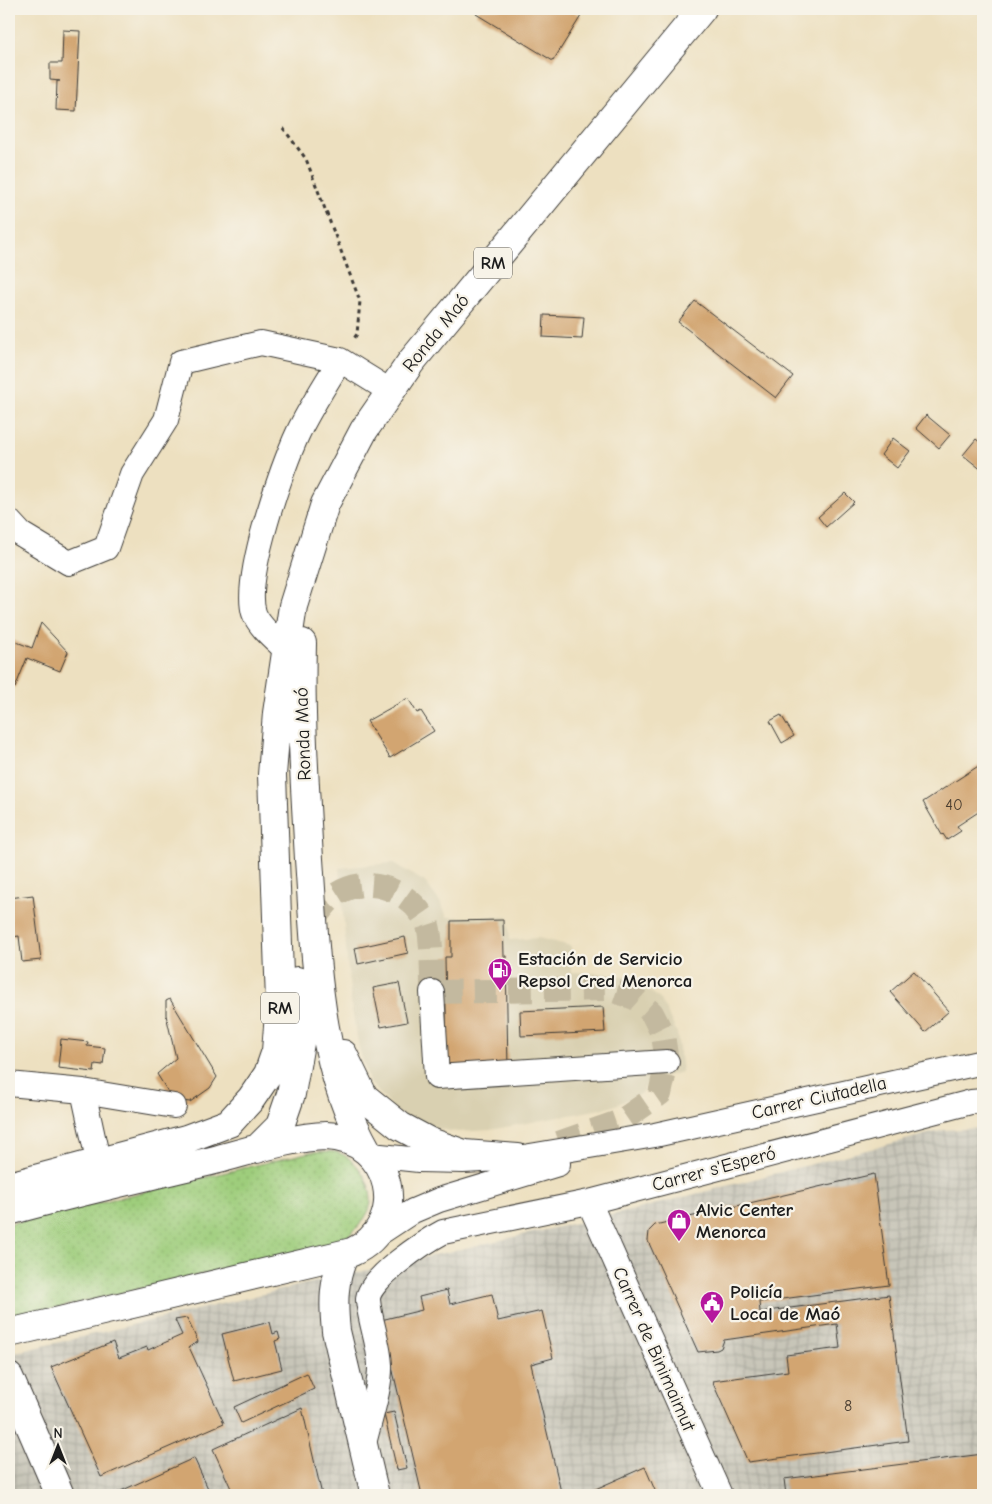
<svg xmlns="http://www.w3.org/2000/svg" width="992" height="1504" viewBox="0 0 992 1504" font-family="'Comic Neue',sans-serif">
  <defs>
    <pattern id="industrial-grid" width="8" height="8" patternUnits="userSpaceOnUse" patternTransform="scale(1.25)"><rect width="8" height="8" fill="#c7c5b8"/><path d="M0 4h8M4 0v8" fill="none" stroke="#aaa99e"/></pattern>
    <pattern id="grass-dots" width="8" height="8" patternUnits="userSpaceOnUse" patternTransform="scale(1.25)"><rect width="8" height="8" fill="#9ecd7b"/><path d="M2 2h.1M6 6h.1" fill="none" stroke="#88af6a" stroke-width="1.8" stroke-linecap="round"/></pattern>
  </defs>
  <rect width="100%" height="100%" fill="#f7f3e8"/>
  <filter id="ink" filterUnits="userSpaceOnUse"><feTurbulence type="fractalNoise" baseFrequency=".02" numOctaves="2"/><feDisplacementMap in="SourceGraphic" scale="10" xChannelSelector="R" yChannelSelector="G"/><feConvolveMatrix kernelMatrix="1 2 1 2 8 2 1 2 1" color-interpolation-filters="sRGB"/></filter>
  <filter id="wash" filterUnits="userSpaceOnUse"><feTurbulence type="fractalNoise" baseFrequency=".0096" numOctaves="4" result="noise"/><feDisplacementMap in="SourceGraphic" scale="20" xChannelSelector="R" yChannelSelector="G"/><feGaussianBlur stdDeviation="1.12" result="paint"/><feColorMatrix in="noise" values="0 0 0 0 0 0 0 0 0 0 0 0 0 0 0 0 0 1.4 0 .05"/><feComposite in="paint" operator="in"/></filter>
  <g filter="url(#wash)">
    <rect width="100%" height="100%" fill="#ede0c0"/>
    <path fill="#d9d0b1" d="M393,863L425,882L440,902L447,917H508L510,940L538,938L571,946V972L613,974L639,982L661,1000L677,1033L682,1072L650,1080L640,1094L611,1107L490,1130L457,1132L427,1127L402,1117L369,1082L359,1048L351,1004L339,868Z"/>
    <path fill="url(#industrial-grid)" d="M983,1128V1495H9V1354L306,1284L634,1210L944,1130Z"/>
    <path fill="url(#grass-dots)" stroke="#5d744c" d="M311,1152C319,1152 331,1150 339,1153C358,1159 377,1190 369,1210C362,1225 353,1232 340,1242L9,1319V1224Z"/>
    <g id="blocks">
      <path fill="#d2a571" d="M479,9H570L581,16L553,61L476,14Z
        M63,30L80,31L76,111L56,110L57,81H60L50,80V63H62Z
        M695,301L793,376L776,398L678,322Z
        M544,315L584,317L582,339L543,337Z
        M926,415L950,435L939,448L916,428Z
        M893,438L910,451L897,468L881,455Z
        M976,439L983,445V471L963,455Z
        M845,493L854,502L826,527L818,517Z
        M41,623L68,652L60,671L27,658L15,688L9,685V639L32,648Z
        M408,698L417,713L421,711L434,731L390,758L367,721Z
        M781,715L794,736L782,743L770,721Z
        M983,763V809L957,826L961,831L947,840L943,834L942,835L923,802Z
        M33,895L41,960L22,962L19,936L12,937L9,898Z
        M503,920L504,956H506L508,1069L447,1070L445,957H451V921Z
        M405,937L408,953L358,964L355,948Z
        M914,971L949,1011L925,1032L890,992Z
        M399,983L407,1022L381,1027L373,988Z
        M170,999L217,1077L210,1088L190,1102L173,1100L157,1074L176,1058L166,1015V1001Z
        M603,1007L605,1032L521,1036L520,1011Z
        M61,1039L88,1042L87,1046L105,1048L103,1065L95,1064L94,1072L58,1068Z
        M978,1170H983V1205H982Z
        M874,1174L889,1285L759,1302L760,1312L889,1295L908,1441L748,1462L712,1381L788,1371L786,1355L840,1348L837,1324L724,1340L721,1348L717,1350L698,1352L648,1241L649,1231L655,1225Z
        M447,1290L450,1304L492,1294L498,1321L542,1311L553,1358L531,1364L561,1492L554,1495H422L381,1320L422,1310L419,1297Z
        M187,1318L198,1342L189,1347L224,1423L101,1477L51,1367L113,1342L119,1358L147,1347L148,1350L182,1335L175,1320Z
        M270,1322L273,1334L278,1332L280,1339L275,1341L282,1369L234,1381L222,1334Z
        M307,1373L314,1389L241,1423L234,1407Z
        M302,1408L322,1495H234L213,1449Z
        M394,1412L407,1468L397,1470L384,1414Z
        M983,1454V1495H786L784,1479Z
        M194,1458L211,1495H112Z
        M645,1467L657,1495H582Z"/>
    </g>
  </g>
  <g filter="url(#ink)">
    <use href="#blocks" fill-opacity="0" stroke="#3b3935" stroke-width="1"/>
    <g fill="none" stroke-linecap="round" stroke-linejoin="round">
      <path stroke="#c3b99f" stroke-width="24" stroke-dasharray="24 12" stroke-linecap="butt" d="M313,920C320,912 328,900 337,894C369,873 411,891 427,923C432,933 432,978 432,992L608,989L635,998L652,1013L663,1035L667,1062L660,1094L621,1121L550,1146"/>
      <defs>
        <path id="minor" d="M9,521L21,534L69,563L106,548L132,474L166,420L181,362L261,343L340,360L390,391
          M286,650C276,640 259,627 254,613C243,578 282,467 298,433C310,408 326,384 340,360
          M432,992L437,1077L667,1062
          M9,1084L83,1091L98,1160
          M83,1091L174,1106
          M371,1155L419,1160L463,1161L518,1158L655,1135L983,1062
          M589,1202L720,1495
          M372,1238L413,1211L439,1200L558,1164
          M364,1444C369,1422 381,1386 380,1365C379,1343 370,1322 368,1300C367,1279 426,1241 443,1232L589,1202L971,1102L983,1101"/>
        <path id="major" d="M302,643C300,716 305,786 309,859C316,957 317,1065 368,1152
          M343,1054L364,1097L400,1126L430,1142L464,1154L518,1158
          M257,1149L280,1126L291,1094L300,1043L297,981
          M9,1186L186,1139L229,1123L251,1099L268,1074L276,1051L280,1002L272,775L277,713L293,606L325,504L364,430L411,362L702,9
          M9,1211C77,1192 146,1177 215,1160C245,1152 296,1136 326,1136C393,1138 412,1225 352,1252L9,1333
          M345,1254C333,1279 333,1303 336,1331L375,1495
          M9,1377L60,1495"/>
      </defs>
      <use href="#minor" stroke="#3b3935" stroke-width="26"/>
      <use href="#major" stroke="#3b3935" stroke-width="30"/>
      <path stroke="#3b3935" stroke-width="3" stroke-dasharray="4 4" stroke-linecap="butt" d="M283,128L306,159L360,301L357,334L353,340"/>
      <use href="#minor" stroke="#fff" stroke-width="24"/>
      <use href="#major" stroke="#fff" stroke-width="28"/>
    </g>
  </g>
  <defs>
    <symbol id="fuel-pin" viewBox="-11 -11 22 30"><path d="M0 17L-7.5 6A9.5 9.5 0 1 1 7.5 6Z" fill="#b5179e" stroke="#f7f3e8"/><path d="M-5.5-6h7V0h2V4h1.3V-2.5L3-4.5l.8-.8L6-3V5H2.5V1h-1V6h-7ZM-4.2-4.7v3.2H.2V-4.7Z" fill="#fff"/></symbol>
    <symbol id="shop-pin" viewBox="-11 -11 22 30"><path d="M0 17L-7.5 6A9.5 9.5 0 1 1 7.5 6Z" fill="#b5179e" stroke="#f7f3e8"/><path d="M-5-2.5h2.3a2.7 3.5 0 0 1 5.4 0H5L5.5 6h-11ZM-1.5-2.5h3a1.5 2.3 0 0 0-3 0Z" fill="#fff"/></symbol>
    <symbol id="civic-pin" viewBox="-11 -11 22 30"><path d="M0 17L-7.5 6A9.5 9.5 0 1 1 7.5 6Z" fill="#b5179e" stroke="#f7f3e8"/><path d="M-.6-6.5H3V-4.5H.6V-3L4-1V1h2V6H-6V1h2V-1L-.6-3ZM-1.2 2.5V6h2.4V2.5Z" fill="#fff"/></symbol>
  </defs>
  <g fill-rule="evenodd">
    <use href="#fuel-pin" x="486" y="956" width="28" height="38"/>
    <use href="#shop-pin" x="665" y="1207" width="28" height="38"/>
    <use href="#civic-pin" x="698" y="1289" width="28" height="38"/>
  </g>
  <g text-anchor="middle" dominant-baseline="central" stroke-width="4.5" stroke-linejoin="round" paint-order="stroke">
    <g font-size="16" fill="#4a3e31">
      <text x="954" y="805">40</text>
      <text x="848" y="1406">8</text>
    </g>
    <g fill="#f7f3e8" stroke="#5e5c59" stroke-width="1">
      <rect x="474" y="247.5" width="38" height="31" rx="4"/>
      <rect x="261" y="992.5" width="38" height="31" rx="4"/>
    </g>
    <g font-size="18" font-weight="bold" fill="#1c1c1c">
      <text x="493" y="263">RM</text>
      <text x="280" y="1008">RM</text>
    </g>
    <g font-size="19" fill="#1c1c1c" stroke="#f7f3e8">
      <text transform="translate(436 333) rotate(-51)">Ronda Maó</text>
      <text transform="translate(303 734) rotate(-92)">Ronda Maó</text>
      <text transform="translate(819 1098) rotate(-13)">Carrer Ciutadella</text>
      <text transform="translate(714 1169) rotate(-15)">Carrer s'Esperó</text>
      <text transform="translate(654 1349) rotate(66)">Carrer de Binimaimut</text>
    </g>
    <g font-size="19" font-weight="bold" fill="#1c1c1c" stroke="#f7f3e8" text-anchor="start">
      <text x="518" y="959">Estación de Servicio<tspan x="518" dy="22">Repsol Cred Menorca</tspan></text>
      <text x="696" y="1210">Alvic Center<tspan x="696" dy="22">Menorca</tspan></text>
      <text x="730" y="1292">Policía<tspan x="730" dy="22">Local de Maó</tspan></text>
    </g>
  </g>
  <rect width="992" height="1504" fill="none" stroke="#f7f3e8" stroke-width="30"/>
  <g transform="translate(58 1446)" stroke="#f7f3e8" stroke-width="4" paint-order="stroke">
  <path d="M0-4L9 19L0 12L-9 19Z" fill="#1c1c1c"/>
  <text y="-8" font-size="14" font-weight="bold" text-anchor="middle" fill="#1c1c1c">N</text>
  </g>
</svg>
